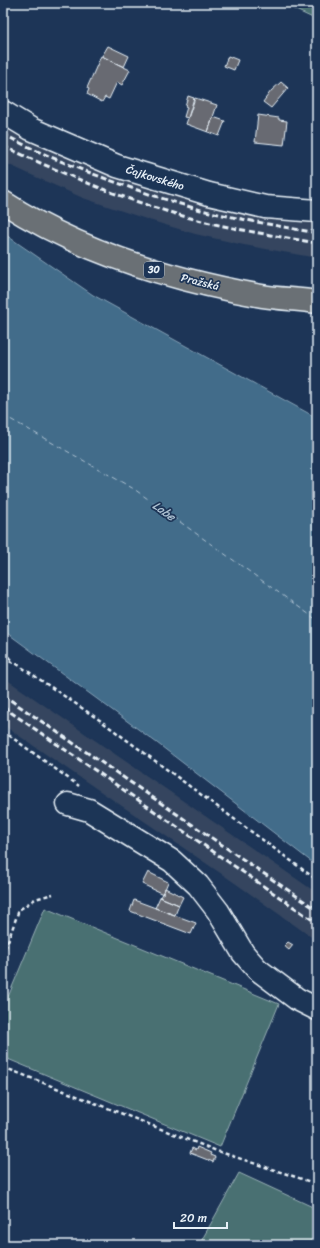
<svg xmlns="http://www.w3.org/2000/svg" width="320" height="1248" viewBox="0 0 320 1248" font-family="Sriracha,sans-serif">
  <rect width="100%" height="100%" fill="#1d3557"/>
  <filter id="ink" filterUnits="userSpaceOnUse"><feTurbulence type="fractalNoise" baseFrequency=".025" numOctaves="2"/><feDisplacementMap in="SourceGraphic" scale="8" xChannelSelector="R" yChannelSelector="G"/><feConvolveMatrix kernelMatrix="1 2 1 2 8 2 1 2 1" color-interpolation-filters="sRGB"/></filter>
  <g filter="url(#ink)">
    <path fill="#34455f" d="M3,117L12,122L317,218V258L244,245L195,234L149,220L83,198L38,178L3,162Z
      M3,677L317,893V941L232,881L3,725Z"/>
    <path fill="#486f72" stroke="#98b0b5" d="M281,3H317V20Z
      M45,908L279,1004L220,1147L3,1057V1009Z
      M239,1173L317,1209V1245H199Z"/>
    <path fill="#426c8a" stroke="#84a1b6" d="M3,233L93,295L317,418V866L157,743L3,630Z"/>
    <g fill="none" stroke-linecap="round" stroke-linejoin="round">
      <path stroke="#aec2d2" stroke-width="1" stroke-dasharray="5 4" stroke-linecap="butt" d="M3,415L134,489L317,620"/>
    </g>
    <path fill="#686b72" stroke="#e8f1f8" d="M108,46L129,56L124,67L102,56Z
      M101,56L130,70L122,85L117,82L109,99L105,97L102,102L87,94L89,89L87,88Z
      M228,56L238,60L234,70L224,66Z
      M281,82L288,88L271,108L263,102L271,91Z
      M188,96L194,98L188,118L184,117L187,107L185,106Z
      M195,98L217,105L208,132L186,124Z
      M258,115L279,118V120L287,121L284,145L255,142Z
      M213,117L225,121L219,136L208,132Z
      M148,872L168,882L163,894L142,884Z
      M165,888L183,897L179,905L160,897Z
      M160,897L179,905L175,915L155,908Z
      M134,900L196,923L191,934L130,911Z
      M288,942L293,945L289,950L284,946Z
      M197,1147L211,1153L210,1155L215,1157L213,1162L190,1153L192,1148L196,1150Z"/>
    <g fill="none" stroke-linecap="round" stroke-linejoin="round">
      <defs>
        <path id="minor" d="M3,112L31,129L117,166L209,194L265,207L317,211
          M68,804L89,810L172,861L198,885L218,911L243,953L257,969L297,999L317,1009"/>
        <path id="major" d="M3,202C80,252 172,280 262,296C280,299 299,299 317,302"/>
      </defs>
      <use href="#minor" stroke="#e8f1f8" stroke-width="25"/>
      <use href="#major" stroke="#e8f1f8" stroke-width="25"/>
      <path stroke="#e8f1f8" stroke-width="2.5" stroke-dasharray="4 3" stroke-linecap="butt" d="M3,653L14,661
        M3,659L17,664L101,721L317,880
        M3,731L79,786
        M3,955L19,910L35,899L53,894
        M3,1067L217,1151L317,1184"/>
      <use href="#minor" stroke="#1d3557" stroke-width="22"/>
      <use href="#major" stroke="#6a7074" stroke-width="22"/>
      <path stroke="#e8f1f8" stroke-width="3" stroke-dasharray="6 3" stroke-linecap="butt" d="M3,134C42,155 84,171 126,186C151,195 176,203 201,210C239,219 278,226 317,233
        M3,146C66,175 131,203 198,220C237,230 277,236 317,243
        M3,695L317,910
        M3,707L317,923"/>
    </g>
  </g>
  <g text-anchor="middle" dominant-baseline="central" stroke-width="3.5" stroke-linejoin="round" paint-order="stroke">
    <rect fill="#1d3557" stroke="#abb9c8" stroke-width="1" x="144" y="262" width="20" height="16" rx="3"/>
    <g font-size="10" font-weight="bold" fill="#e8f1f8">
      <text x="154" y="270">30</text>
    </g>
    <g font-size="11" fill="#e8f1f8" stroke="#1d3557">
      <text transform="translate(155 178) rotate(17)">Čajkovského</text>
      <text transform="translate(200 282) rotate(14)">Pražská</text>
    </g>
    <g font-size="12" font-style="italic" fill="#aec2d2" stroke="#1d3557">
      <text transform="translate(164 511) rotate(35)">Labe</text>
    </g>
  </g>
  <rect width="320" height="1248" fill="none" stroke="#1d3557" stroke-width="16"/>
  <rect x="8" y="8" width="304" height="1232" fill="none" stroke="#e8f1f8" stroke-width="1.5" filter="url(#ink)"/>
  <path d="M174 1222v6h53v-6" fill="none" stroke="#e8f1f8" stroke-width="2"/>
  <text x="180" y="1222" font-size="12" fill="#e8f1f8" stroke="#1d3557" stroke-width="3" paint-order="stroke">20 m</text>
</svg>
